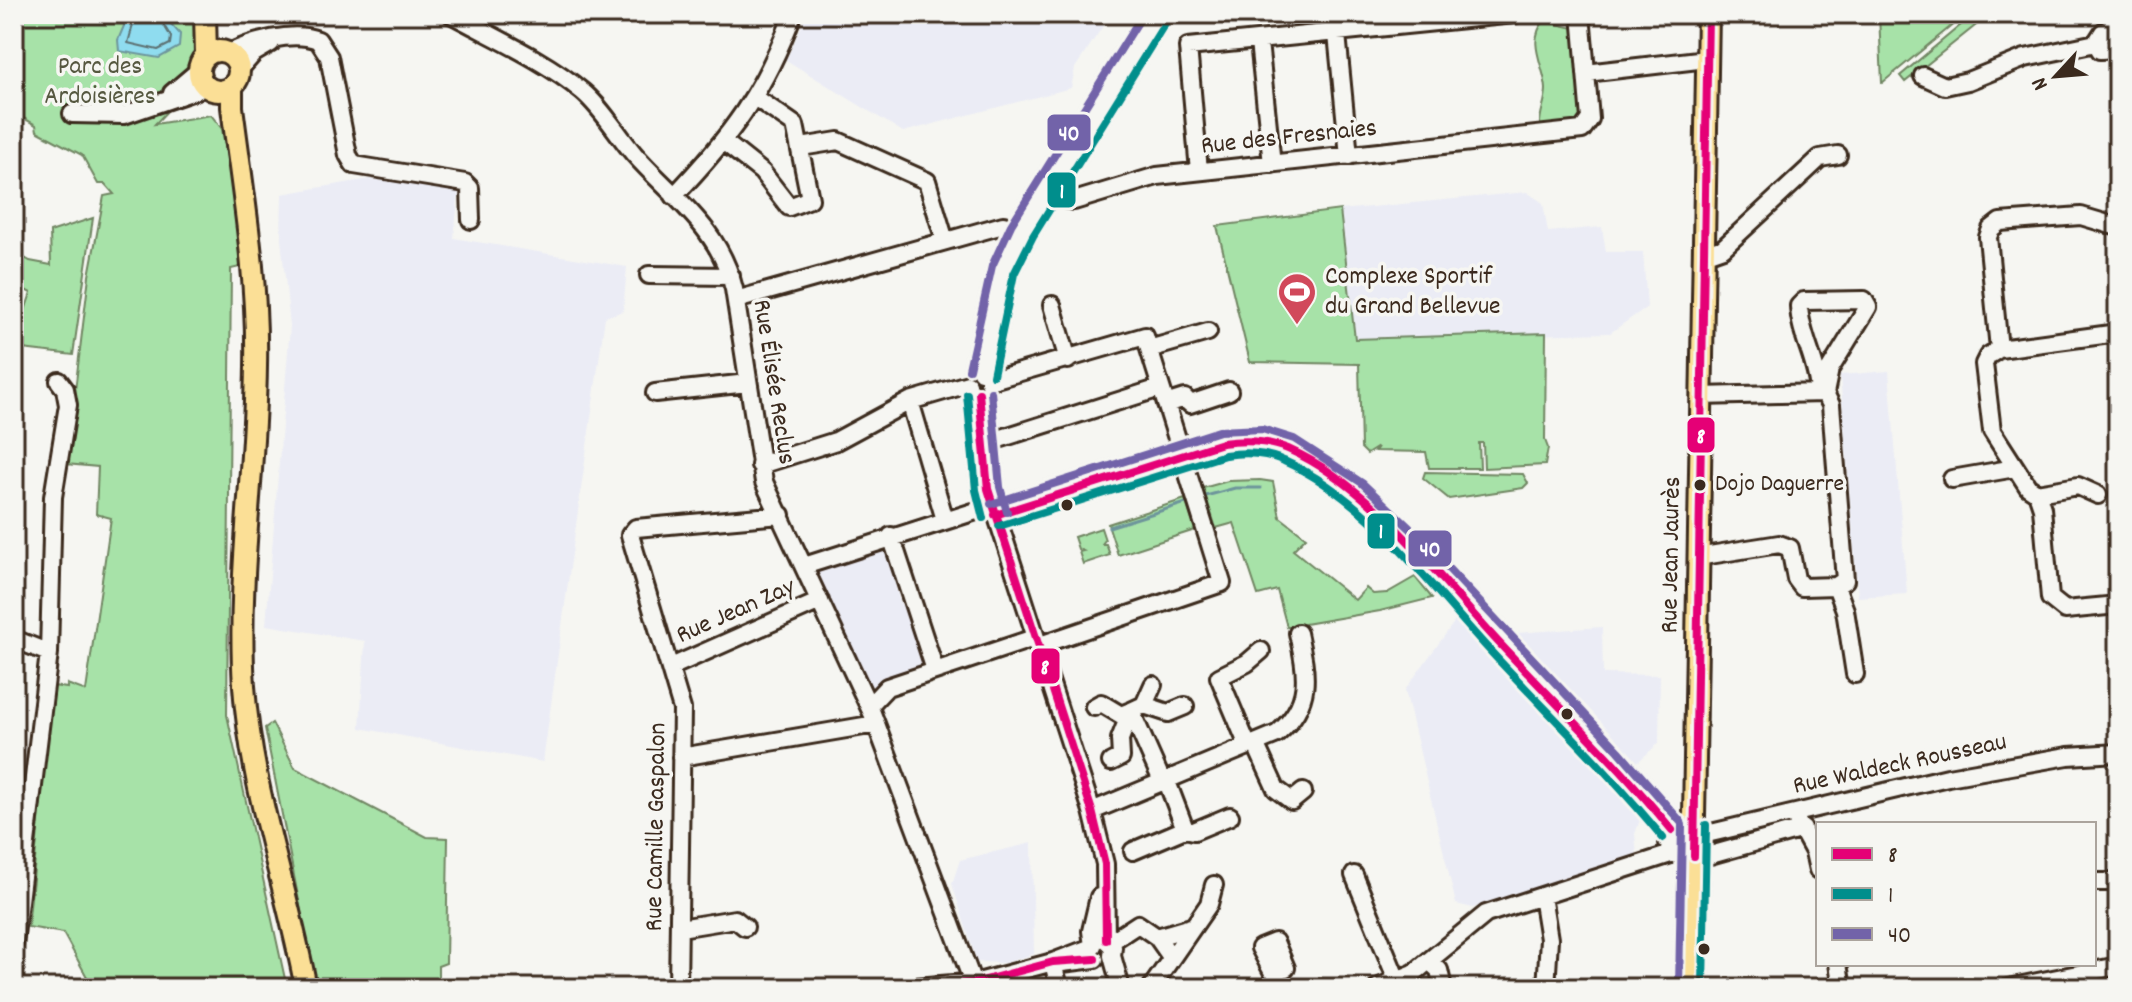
<svg xmlns="http://www.w3.org/2000/svg" width="2132" height="1002" viewBox="0 0 2132 1002" font-family="Dekko,sans-serif">
  <rect width="100%" height="100%" fill="#f6f6f2"/>
  <filter id="ink" filterUnits="userSpaceOnUse"><feTurbulence type="fractalNoise" baseFrequency=".0125" numOctaves="2"/><feDisplacementMap in="SourceGraphic" scale="16" xChannelSelector="R" yChannelSelector="G"/><feConvolveMatrix kernelMatrix="1 2 1 2 8 2 1 2 1" color-interpolation-filters="sRGB"/></filter>
  <g filter="url(#ink)">
    <path fill="#ebecf5" d="M807,14H1111L1075,68L1071,88L903,132L786,60Z
      M369,179L459,189L454,238L627,267L623,311L605,317L543,762L360,728L365,641L266,625L290,326L281,239L282,194Z
      M1527,192L1543,203L1548,232L1602,227L1606,252H1643L1647,307L1610,333L1354,339L1340,210Z
      M1889,371L1907,594L1858,597L1840,375Z
      M885,550L901,605L913,601L925,639L915,642L926,672L872,690L816,572Z
      M1455,621L1487,646L1502,634L1602,627L1603,674L1660,675L1659,743L1611,786L1641,817L1635,834L1637,856L1473,908L1456,904L1405,690Z
      M1032,843L1034,954L1005,963L977,962L952,884L960,860Z"/>
    <path fill="#a7e2a8" stroke="#718663" stroke-width="2" d="M14,14H194C207,75 195,81 155,124L211,115L222,129L242,241L240,267L231,269L227,715L287,988H93L63,933L28,927L53,686L67,688V684L86,691L111,518L96,514L98,467L66,464L89,276L104,196L114,194L105,184H98L82,155L37,131L36,125L14,113Z
      M1879,14H1966L1882,83Z
      M1974,14H1990L1905,82L1900,76Z
      M1544,21L1578,29L1587,122L1540,127C1539,113 1546,102 1546,89C1545,67 1526,42 1544,21Z
      M1340,210L1355,339L1546,333L1545,440L1548,448L1545,465L1484,468L1483,443H1479L1480,468H1429L1426,452L1375,451L1378,447L1367,454L1361,448L1359,364L1250,362L1217,226Z
      M93,218L73,355L14,348V328H19L31,293L14,284V252L30,261L51,265L50,232Z
      M1425,472L1523,474L1528,483L1523,488L1449,499L1423,478Z
      M1260,480L1273,482L1280,517L1306,537L1293,550L1355,600L1366,588L1373,594L1387,593L1415,577L1432,598L1380,611L1287,627L1277,590L1258,595L1234,523L1216,528L1203,488L1228,481Z
      M1185,499L1195,530L1118,555L1108,524Z
      M1101,528L1105,540L1102,544H1106L1110,555L1083,564L1079,552L1083,551L1078,549L1074,537Z
      M272,723L295,768L427,837L448,838L446,963L438,966V988H316L265,728Z"/>
    <path fill="#8fdcef" stroke="#6d959b" stroke-width="2" d="M129,14H162L180,34L179,47L159,58L119,51L118,40Z"/>
    <g fill="none" stroke-linecap="round" stroke-linejoin="round">
      <path stroke="#5d7172" stroke-width="2" d="M136,14L128,43L158,50L170,44L171,37L157,14"/>
      <path stroke="#6d959b" stroke-width="3" d="M1206,496L1235,488H1261
        M1109,527L1186,503"/>
      <defs>
        <path id="minor" d="M451,14C495,38 545,60 583,92C603,109 617,134 634,154C674,199 719,227 734,289L764,482L872,713L975,988
          M1337,34L1349,156
          M1259,42L1272,164
          M2096,43L2103,32L2118,23
          M229,53C253,42 292,30 318,40L329,57L348,155L354,165L465,183L470,188L471,220
          M239,70L254,53L271,43
          M1586,73L1707,59
          M1923,76L1945,86L1968,81L2025,58L2096,43L2100,50L2118,49
          M172,93L198,71
          M72,114L124,115L206,87
          M723,141L762,172L789,207L810,199L795,125L756,98
          M801,147L838,141L927,181L945,241
          M1199,171L1188,47L1515,14
          M1048,188L1063,199L1074,201L1157,176L1582,130L1590,119L1581,14
          M674,196C731,136 764,92 793,14
          M2118,227L2081,216L2000,222L1991,229L1988,237L1999,349L2118,333
          M1703,255L1723,248L1820,158L1838,155
          M649,275L731,276
          M736,300L1003,225L1022,230
          M1052,305L1068,360
          M1149,349L1208,332
          M1999,349L1988,356L1984,364L1992,431L2028,487L2037,493L2042,508L2050,598L2065,610L2118,605
          M981,372L1003,270L1022,230L1157,14
          M989,381L1145,336L1222,583L1037,646
          M1819,392C1818,362 1800,336 1799,306L1804,301L1864,300L1868,307L1830,369L1825,393
          M655,393L748,383
          M979,393L988,489L1092,811L1105,864L1106,940
          M1700,396L1825,393
          M910,401L945,520
          M1166,404L1185,398L1190,404L1229,391
          M983,444L1160,388
          M760,465L836,441L910,401L968,384
          M1952,479L2015,468
          M2037,493L2078,486L2098,495
          M995,515L1222,443C1249,438 1273,440 1298,454C1377,497 1441,581 1502,646C1559,706 1620,764 1672,830
          M891,536L935,670
          M1697,557L1779,544L1790,548L1796,579L1802,587L1836,586L1845,580L1831,405L1825,393
          M804,566L992,506
          M1836,586L1845,610L1855,674
          M14,639L49,653
          M671,667L820,601
          M1144,705L1153,685
          M869,706L887,687L1034,638
          M1094,707L1101,703L1121,715L1131,711L1162,781
          M1255,743L1276,789L1292,801L1303,792
          M1248,746L1219,677L1247,663L1261,651
          M681,757L876,724
          M1111,762L1121,757L1120,739L1131,711L1144,705L1168,713L1185,706
          M1166,779L1185,829L1194,831L1230,816
          M1092,811L1277,734C1313,703 1307,675 1298,633
          M1797,821L1814,852L1818,870
          M1694,825H1678L1670,832L1668,843L1676,854L1707,856L1803,829
          M1694,837L1948,777L2068,756L2118,753
          M1133,851L1185,829
          M1354,875L1397,980
          M2094,882H2118
          M1542,896L1549,939L1546,988
          M680,928L735,919L745,927
          M1157,937L1191,927
          M1106,940L1113,947L1112,956L1121,988
          M14,943L49,653L53,497L68,405L65,389L59,381
          M1109,943L1138,924L1157,937L1171,957
          M1093,946L1091,931L1099,897
          M1053,962L1059,988
          M1430,962L1439,970L1443,988
          M1062,963L1095,959
          M1838,964L1842,988
          M1274,972L1286,968L1275,942L1260,948L1281,988
          M678,988L682,709L630,535L636,528L781,515
          M903,988L978,982L1053,962L1092,947
          M1151,988L1209,904L1214,885
          M1377,988L1414,973L1486,914L1674,853
          M2008,988L2118,966"/>
        <path id="major" d="M205,14L206,55
          M199 71a20 20 0 1 1 40 0a20 20 0 1 1-40 0Z
          M232,86V107C243,194 258,278 256,366C255,472 237,579 244,686C251,789 287,887 306,988
          M1691,988L1708,14"/>
      </defs>
      <use href="#minor" stroke="#3b2a1e" stroke-width="22"/>
      <use href="#major" stroke="#3b2a1e" stroke-width="26"/>
      <use href="#minor" stroke="#f6f6f2" stroke-width="16"/>
      <use href="#major" stroke="#fbdf96" stroke-width="20"/>
      <defs>
        <path id="bus-1" d="M979,393L988,489L1092,811L1105,864L1106,940
          M995,515L1222,443C1245,440 1267,440 1288,449C1376,488 1438,578 1502,646C1559,707 1619,765 1672,830
          M1694,856L1708,14
          M903,988L978,982L1053,962L1095,959"/>
        <path id="bus-2" d="M993,375L1014,274L1033,236L1167,20
          M967,394L976,490L983,518
          M999,526L1225,455C1245,452 1265,452 1284,461C1370,499 1431,588 1493,654C1550,715 1610,773 1663,838
          M1703,988L1706,825"/>
        <path id="bus-3" d="M969,369L992,266L1011,225L1143,14
          M991,392L1000,487L1007,512
          M991,504L1219,431L1262,429L1294,439L1362,483L1415,533L1619,751L1681,822
          M1679,988L1682,825"/>
      </defs>
      <use href="#bus-1" stroke="#f6f6f2" stroke-width="14"/>
      <use href="#bus-2" stroke="#f6f6f2" stroke-width="14"/>
      <use href="#bus-3" stroke="#f6f6f2" stroke-width="14"/>
      <use href="#bus-1" stroke="#e50076" stroke-width="8"/>
      <use href="#bus-2" stroke="#008e8c" stroke-width="8"/>
      <use href="#bus-3" stroke="#7263a9" stroke-width="8"/>
    </g>
  </g>
  <defs>
    <symbol id="stadium-pin" viewBox="-11 -11 22 30"><path d="M0 17L-7.5 6A9.5 9.5 0 1 1 7.5 6Z" fill="#d1495b" stroke="#f6f6f2"/><path d="M0-5a6.5 5 0 1 0 0 10a6.5 5 0 1 0 0-10ZM-3.5-1.8h7v3.6h-7Z" fill="#fff"/></symbol>
  </defs>
  <g fill-rule="evenodd">
    <use href="#stadium-pin" x="1275" y="270" width="44" height="60"/>
  </g>
  <g fill="#3b2a1e" stroke="#f6f6f2" stroke-width="3">
    <circle cx="1700" cy="485" r="7"/>
    <circle cx="1067" cy="505" r="7"/>
    <circle cx="1567" cy="714" r="7"/>
    <circle cx="1704" cy="949" r="7"/>
  </g>
  <g text-anchor="middle" dominant-baseline="central" stroke-width="7" stroke-linejoin="round" paint-order="stroke">
    <g font-size="24" fill="#3b2a1e" stroke="#f6f6f2" text-anchor="start">
      <text x="1715" y="485">Dojo Daguerre</text>
    </g>
    <g font-size="26" fill="#565840" stroke="#f6f6f2">
      <text x="100" y="67">Parc des<tspan x="100" dy="30">Ardoisières</tspan></text>
    </g>
    <g font-size="26" fill="#3b2a1e" stroke="#f6f6f2">
      <text transform="translate(1289 138) rotate(-6)">Rue des Fresnaies</text>
      <text transform="translate(773 382) rotate(81)">Rue Élisée Reclus</text>
      <text transform="translate(1672 555) rotate(-89)">Rue Jean Jaurès</text>
      <text transform="translate(736 612) rotate(-24)">Rue Jean Zay</text>
      <text transform="translate(1900 765) rotate(-12)">Rue Waldeck Rousseau</text>
      <text transform="translate(657 827) rotate(-89)">Rue Camille Gaspalon</text>
    </g>
    <g font-size="26" fill="#3b2a1e" stroke="#f6f6f2" text-anchor="start">
      <text x="1325" y="277">Complexe Sportif<tspan x="1325" dy="30">du Grand Bellevue</tspan></text>
    </g>
  </g>
  <g stroke="#f6f6f2" stroke-width="3">
    <rect x="1046" y="113" width="46" height="39" rx="8" fill="#7263a9"/>
    <rect x="1046" y="171" width="31" height="38" rx="8" fill="#008e8c"/>
    <rect x="1686" y="416" width="30" height="38" rx="8" fill="#e50076"/>
    <rect x="1366" y="512" width="30" height="38" rx="8" fill="#008e8c"/>
    <rect x="1407" y="529" width="46" height="39" rx="8" fill="#7263a9"/>
    <rect x="1030" y="647" width="31" height="38" rx="8" fill="#e50076"/>
  </g>
  <g font-size="22" text-anchor="middle" font-weight="bold" fill="#fff">
    <text x="1069" y="140">40</text>
    <text x="1062" y="198">1</text>
    <text x="1701" y="443">8</text>
    <text x="1381" y="538">1</text>
    <text x="1430" y="556">40</text>
    <text x="1045" y="674">8</text>
  </g>
  <rect width="2132" height="1002" fill="none" stroke="#f6f6f2" stroke-width="48"/>
  <rect x="24" y="24" width="2084" height="954" fill="none" stroke="#3b2a1e" stroke-width="3" filter="url(#ink)"/>
  <rect x="1816" y="822" width="280" height="144" fill="#f6f6f2" stroke="#aba49d" stroke-width="2"/>
  <rect x="1832" y="848" width="40" height="12" fill="#e50076" stroke="#aba49d" stroke-width="2"/>
  <text x="1888" y="862" font-size="24" fill="#3b2a1e">8</text>
  <rect x="1832" y="888" width="40" height="12" fill="#008e8c" stroke="#aba49d" stroke-width="2"/>
  <text x="1888" y="902" font-size="24" fill="#3b2a1e">1</text>
  <rect x="1832" y="928" width="40" height="12" fill="#7263a9" stroke="#aba49d" stroke-width="2"/>
  <text x="1888" y="942" font-size="24" fill="#3b2a1e">40</text>
  <g transform="translate(2056 76) rotate(244)" stroke="#f6f6f2" stroke-width="6" paint-order="stroke">
  <path d="M0-6L14 30L0 20L-14 30Z" fill="#3b2a1e"/>
  <text y="-12" font-size="22" font-weight="bold" text-anchor="middle" fill="#3b2a1e">N</text>
  </g>
</svg>
